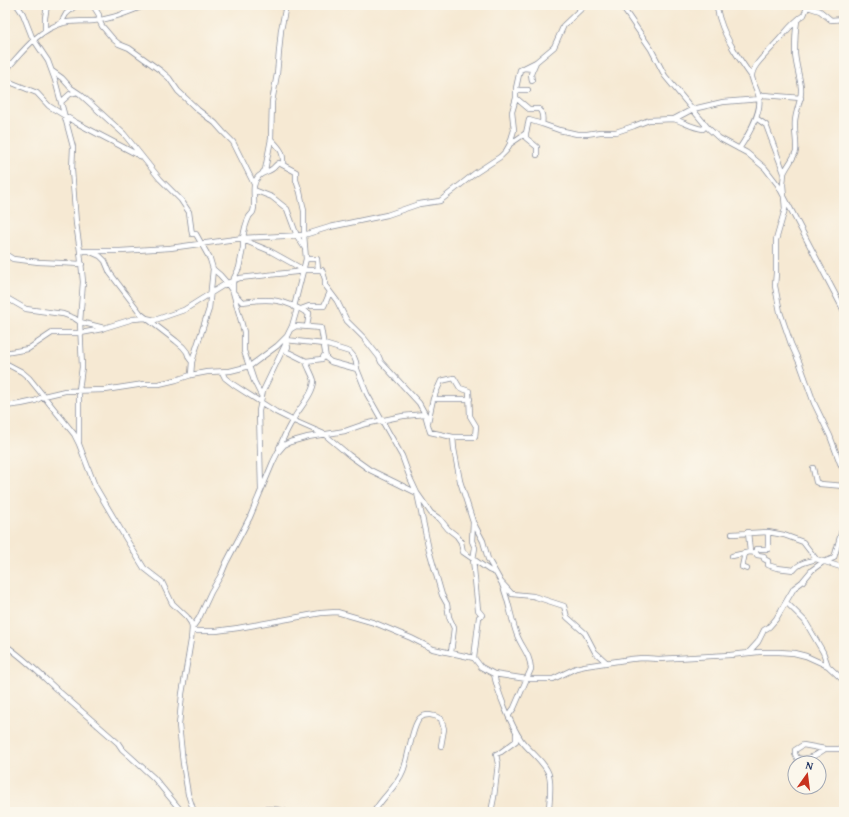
<svg xmlns="http://www.w3.org/2000/svg" width="849" height="817" viewBox="0 0 849 817" font-family="'Gentium Book Plus',serif">
  <rect width="100%" height="100%" fill="#fbf7ec"/>
  <filter id="ink" filterUnits="userSpaceOnUse"><feTurbulence type="fractalNoise" baseFrequency=".025" numOctaves="2"/><feDisplacementMap in="SourceGraphic" scale="8" xChannelSelector="R" yChannelSelector="G"/><feConvolveMatrix kernelMatrix="1 2 1 2 8 2 1 2 1" color-interpolation-filters="sRGB"/></filter>
  <filter id="wash" filterUnits="userSpaceOnUse"><feTurbulence type="fractalNoise" baseFrequency=".012" numOctaves="4" result="noise"/><feDisplacementMap in="SourceGraphic" scale="16" xChannelSelector="R" yChannelSelector="G"/><feGaussianBlur stdDeviation="0.9" result="paint"/><feColorMatrix in="noise" values="0 0 0 0 0 0 0 0 0 0 0 0 0 0 0 0 0 1.4 0 .05"/><feComposite in="paint" operator="in"/></filter>
  <g filter="url(#wash)">
    <rect width="100%" height="100%" fill="#f6e9d3"/>
  </g>
  <g filter="url(#ink)">
    <g fill="none" stroke-linecap="round" stroke-linejoin="round">
      <defs>
        <path id="minor" d="M17,5L23,14L32,37L48,61L55,80L73,147L72,170L76,223L80,251L83,282L80,322L82,367L79,390V442
          M89,5L94,7L99,15V20L102,26L113,39L119,44L129,48L161,71L169,78L178,91L198,110L215,123L223,132L233,142L254,184
          M621,5L651,49L665,76L708,128L719,138L747,153L765,168L778,185L844,311
          M716,5C718,10 718,15 720,20C726,40 740,60 752,77
          M808,7L820,11L831,20L844,19
          M61,23L66,14L76,5
          M45,31V18L47,5
          M524,68L533,69L536,62
          M5,71C22,53 37,30 63,23C73,20 83,22 93,21C112,19 129,12 146,5
          M52,71L62,78L71,88L80,94L124,134L160,179L181,200L189,212L192,234H196L210,259L213,269L220,275L227,283L233,292L242,302C271,298 284,299 309,314
          M5,80L37,93L49,106L75,122L140,156
          M532,81L531,74L533,69
          M516,92L519,90H528
          M61,102L70,94L77,92
          M756,118L766,125L784,173L783,185L785,209L776,240V273L775,286L780,312L791,344L800,364L814,403L830,436L840,463L844,470
          M674,119C684,122 692,128 703,129L706,126
          M542,124C543,118 543,113 539,109H529L516,98V88L520,70L536,62L554,47L564,25L585,5
          M526,133V138L537,147V155
          M271,139C279,148 284,151 283,164
          M510,143L514,130L512,112L516,98
          M739,149C747,137 762,112 759,98C758,91 753,84 752,77C751,66 768,53 774,45C784,35 792,22 804,15L808,5
          M263,172L265,170L271,139L272,102L277,74L281,30L286,5
          M784,173C787,166 794,158 796,151C797,141 794,131 795,121C796,109 802,100 801,88C800,77 796,66 795,54C795,43 795,32 797,21
          M254,190L272,197L287,209L297,236L304,247
          M241,239L270,251L304,270
          M80,251H120L170,248L243,238C244,231 246,223 249,217C250,215 252,214 253,212C257,201 249,185 259,176C263,172 268,172 272,169C275,167 275,165 279,163L296,172V180L300,192L304,211V235L306,259L294,307L297,309L292,326L287,336L285,345L263,391L259,411L261,490
          M91,252L100,256L105,261L110,273L141,314L176,341L183,347L187,352L189,358L192,362
          M5,254L13,259L39,262L82,264
          M306,259H317L318,269
          M5,297L26,309L63,314L74,318L80,322L104,328L133,319L146,318L155,320L184,310L227,283L240,278L296,272L304,270H322L325,279V285L337,301L347,321L364,338L379,357L381,362L419,403L425,414
          M301,309L309,306H324L330,292
          M307,327L309,313
          M291,329L296,326L321,328L326,358L331,362L357,369
          M286,340L324,344L350,352L354,357L356,362L357,369L367,394L402,456L410,478L417,493L429,550L442,595L447,604L449,617L454,628L451,653
          M5,353L28,349L52,333H81L102,329
          M306,361L322,359L325,354
          M5,363L22,372L29,378L74,434L79,444L95,486L125,537L144,568L162,582L172,603L187,617L191,623L192,628L191,640L182,694L179,725L183,763L188,794L194,812
          M222,372L225,378L234,385L276,412L292,420L324,434L349,455L370,470L417,493L431,513L440,519L448,529L457,536L461,542L463,552L489,570L496,573L501,582L512,594L533,596L564,606L567,617L585,633L595,652L606,662
          M191,375L192,362L195,352L209,309L213,269
          M261,395L254,381L244,351V332L233,292V280L239,268L243,248V238L304,235L330,227L387,215L419,204L440,201L474,174L500,157L506,151L510,144L526,133L529,120L542,124L559,130L577,134H587L600,132H616L634,126L649,120L674,119L693,109L723,102L760,99L763,95L801,98
          M433,399H470
          M5,406L21,404L35,401L44,396L65,391L105,390L144,384H159L176,380L191,375L207,372L230,371L250,366L277,346L287,336
          M428,422L433,399L441,381L454,378L460,388L469,391L470,416L476,426L475,437H453
          M279,448C283,439 287,429 293,420C299,408 313,395 314,381C314,378 307,366 306,361L286,351L288,347L286,342
          M813,468L816,482L820,484L844,486
          M473,522L472,541L475,548L473,559L478,610L482,615L479,617L474,658
          M748,532L750,552
          M732,534L768,532L784,535L803,542L816,559L844,568
          M745,553L742,567L747,569
          M756,553V549H768V532
          M732,556L750,552L756,553L757,555L764,556V559L768,561V565L777,568L794,570C800,562 808,562 816,559
          M502,584C509,601 511,619 517,635C522,648 530,654 531,669L514,708L509,715
          M786,602L805,621L823,652L828,666
          M192,628L199,618L211,592L221,575L226,563L250,517L273,462L278,452L284,445L290,442L308,437L345,431L365,424L403,416L425,414L430,432L453,437L454,449L460,481L473,522L483,541L488,559L496,573
          M192,631H216L238,628L321,613L337,612L375,623L411,638L433,649L474,658L481,667L494,674C497,691 511,725 521,740C528,750 546,763 549,775C552,786 549,801 549,812
          M5,645C23,657 39,673 55,688L118,743L122,749L154,778L182,812
          M748,653L758,642L764,630L769,627L776,619L794,588L802,582L812,570L823,562L834,558L844,523
          M494,674L527,679H553L576,668L585,666L631,659L643,658L659,659L730,655L759,652H779L794,653L806,656L828,666L844,681
          M825,749C816,755 808,761 797,758L795,754V750L803,745L825,749H844
          M243,812C259,809 272,807 287,812
          M374,812C382,797 397,787 403,771C408,760 412,725 420,718C426,713 435,715 441,719L444,729L441,746
          M491,812L494,797L498,764L496,754L501,752L516,741V734"/>
      </defs>
      <use href="#minor" stroke="#888c98" stroke-width="6"/>
      <use href="#minor" stroke="#fff" stroke-width="4.5"/>
    </g>
  </g>
  <rect width="849" height="817" fill="none" stroke="#fbf7ec" stroke-width="20"/>
  <g transform="translate(807 775) rotate(14)"><circle r="19" fill="#fbf7ec" stroke="#a1a7b3"/>
  <path d="M0-3L7 15L0 10L-7 15Z" fill="#c8321e"/>
  <text y="-6" font-size="11" font-weight="bold" text-anchor="middle" fill="#1b2f5e">N</text>
  </g>
</svg>
